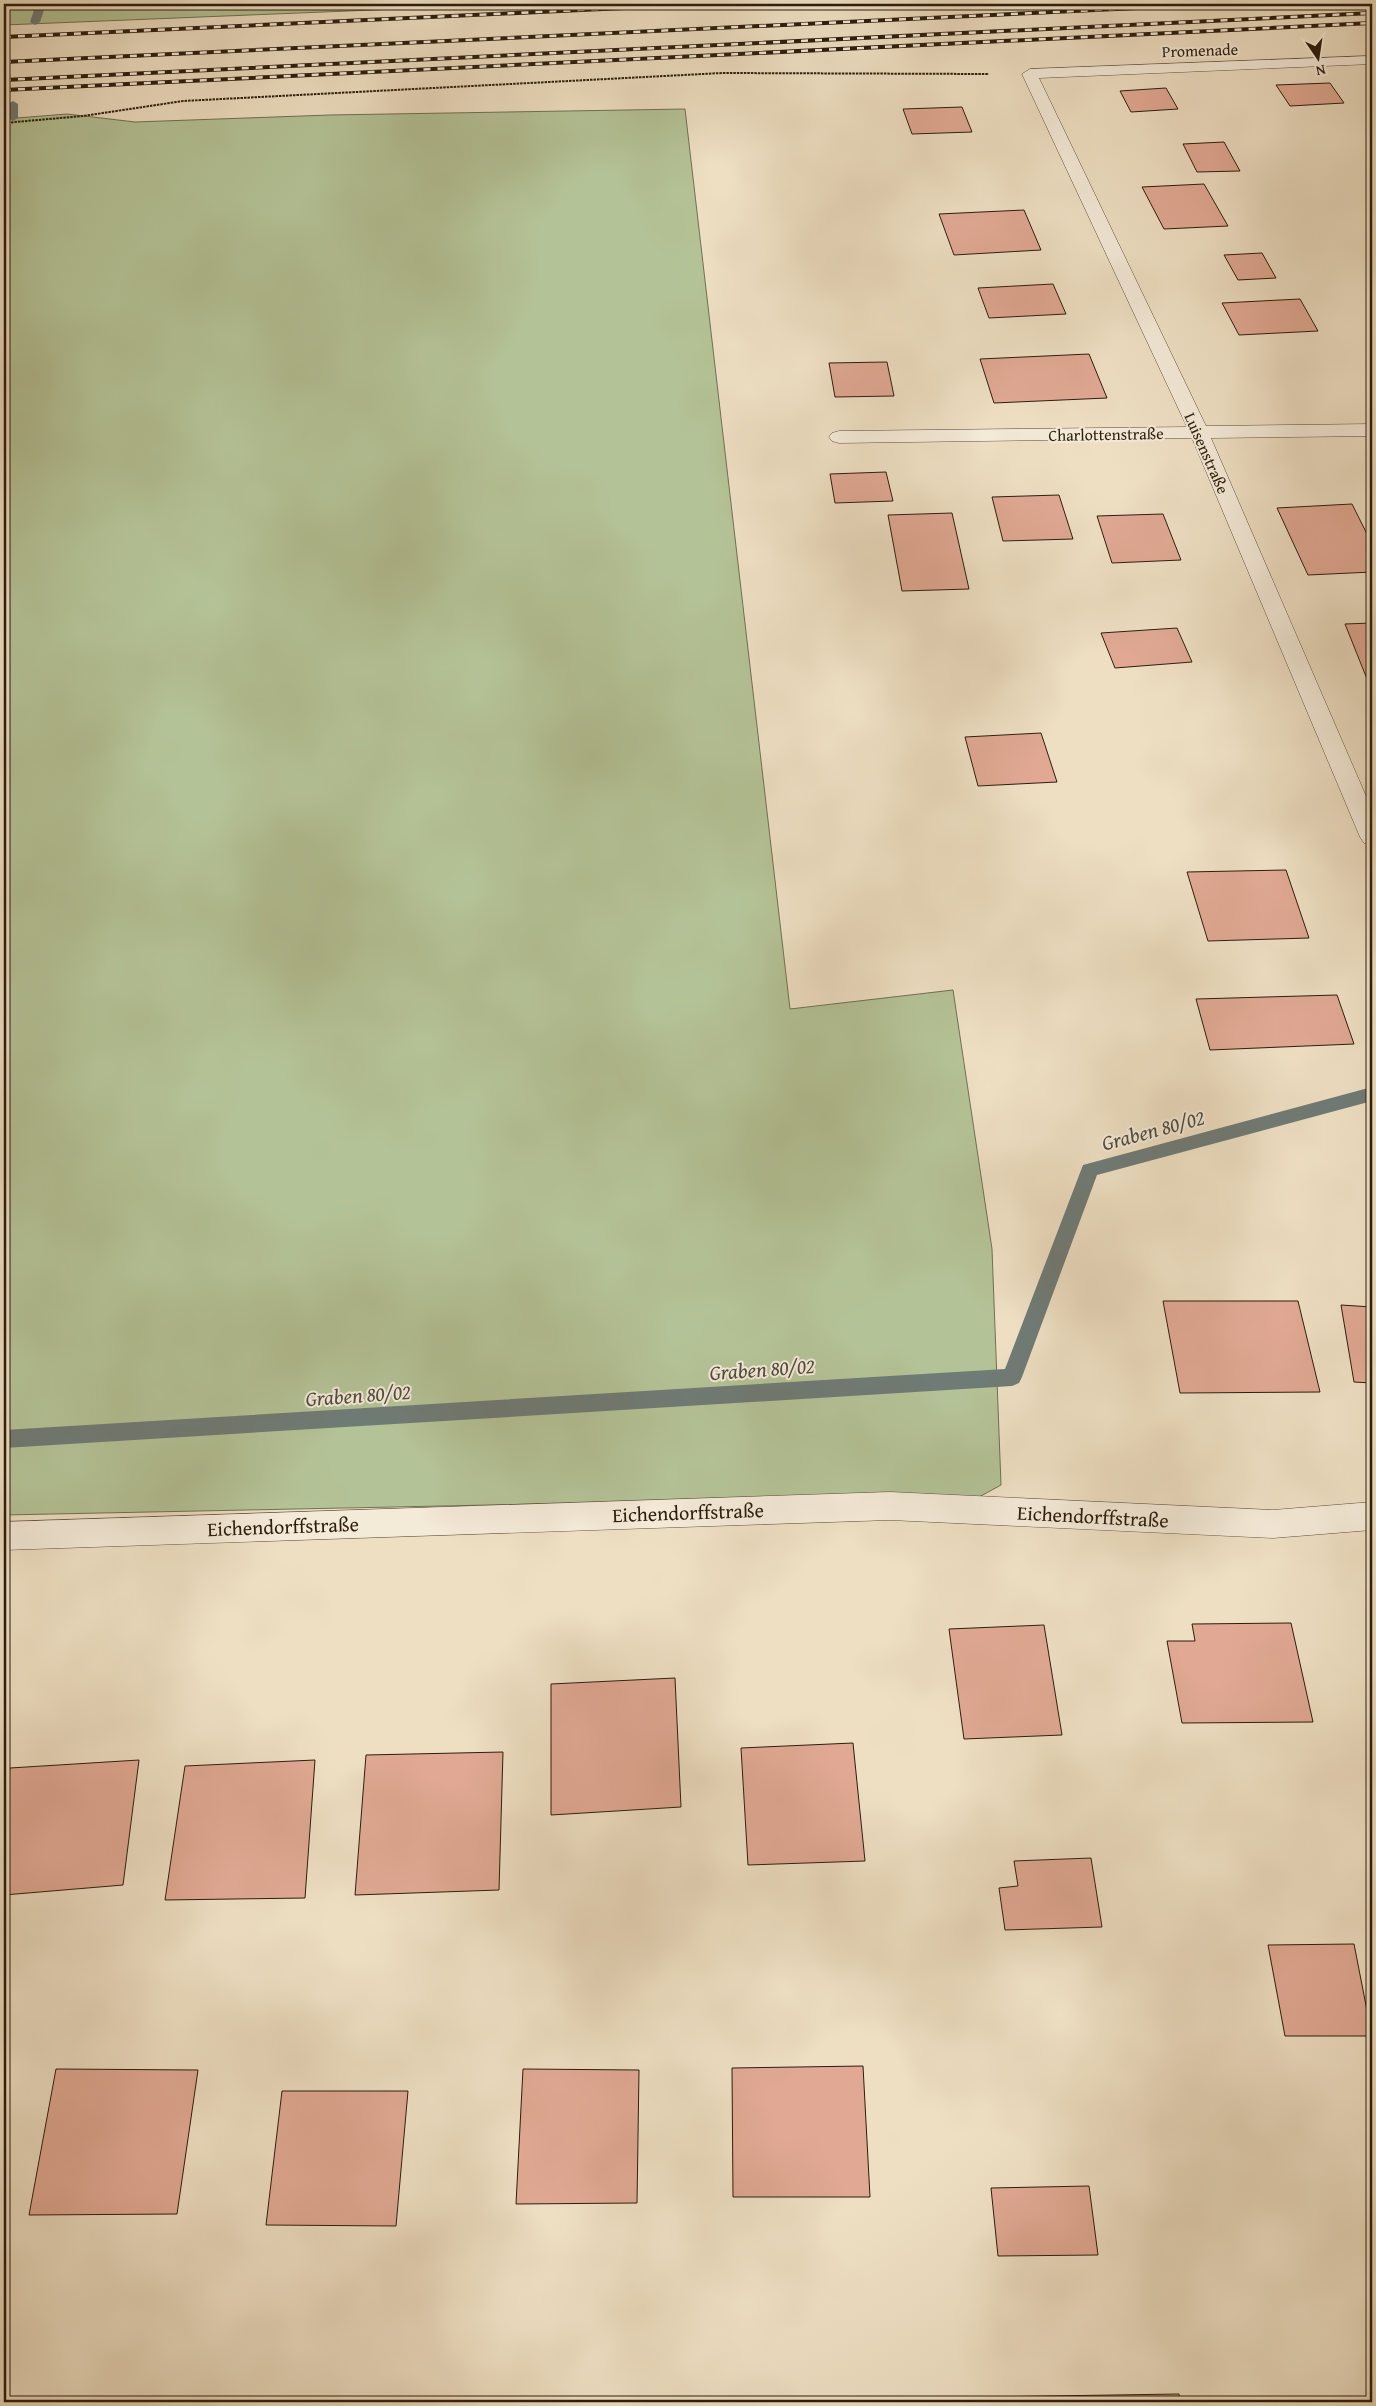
<svg xmlns="http://www.w3.org/2000/svg" width="1376" height="2406" viewBox="0 0 1376 2406" font-family="'Gentium Book Plus',serif">
  <rect width="100%" height="100%" fill="#eedfc3"/>
  <filter id="stains"><feTurbulence type="fractalNoise" baseFrequency=".004" numOctaves="4"/><feColorMatrix values="0 0 0 0 .2 0 0 0 0 .09 0 0 0 0 .02 0 0 0 .5 -.17"/></filter>
  <radialGradient id="worn" r=".72"><stop offset=".6" stop-color="#630" stop-opacity="0"/><stop offset="1" stop-color="#630" stop-opacity=".3"/></radialGradient>
  <path fill="#b4c397" stroke="#707052" d="M4,4H520L4,25Z
    M685,109L790,1009L953,990L992,1249L1001,1485L957,1509L879,1497L4,1515V119L67,114L135,122L330,115Z"/>
  <g fill="none" stroke-linecap="round" stroke-linejoin="round">
    <path fill="#6f7b76" fill-rule="evenodd" d="M36,4H46L40,22L35,25L30,22Z
      M13,101L18,104V118L13,121L8,118V104Z
      M1372,1087V1101L1097,1175L1022,1377L1019,1383L1012,1386L4,1448V1430L1005,1369L1083,1165Z"/>
  </g>
  <path fill="#e1a994" stroke="#2c1d0c" d="M1330,83L1344,103L1290,106L1276,85Z
    M1166,88L1178,109L1131,112L1120,91Z
    M962,107L972,132L912,134L903,109Z
    M1224,142L1240,171L1197,172L1183,144Z
    M1204,184L1228,226L1164,229L1142,187Z
    M1024,210L1041,250L954,255L939,214Z
    M1262,253L1276,278L1238,280L1224,255Z
    M1053,284L1066,314L989,318L978,288Z
    M1300,299L1318,331L1239,335L1222,303Z
    M1089,354L1107,398L994,403L980,359Z
    M887,362L894,396L835,397L829,363Z
    M886,472L893,501L835,503L830,474Z
    M1059,495L1073,539L1003,541L992,497Z
    M1352,504L1372,544V572L1308,575L1277,508Z
    M952,513L969,589L902,591L888,515Z
    M1163,514L1181,560L1112,563L1097,516Z
    M1372,623V684H1369L1345,624Z
    M1177,628L1192,662L1115,668L1101,633Z
    M1041,733L1057,782L978,786L965,737Z
    M1286,870L1309,938L1208,941L1187,872Z
    M1337,995L1354,1044L1210,1050L1196,999Z
    M1163,1301H1298L1320,1392L1180,1393Z
    M1341,1305L1372,1307V1383L1354,1382Z
    M1291,1623L1313,1722L1182,1723L1167,1641H1195L1192,1624Z
    M1044,1625L1062,1735L964,1739L949,1629Z
    M675,1678L681,1807L551,1815V1684Z
    M853,1743L865,1861L748,1865L741,1748Z
    M503,1752L499,1890L355,1895L366,1755Z
    M139,1760L123,1885L4,1895V1805L10,1768Z
    M315,1760L305,1898L165,1900L185,1766Z
    M1091,1858L1102,1927L1005,1930L999,1888L1018,1886L1014,1861Z
    M1354,1944L1372,2036H1285L1268,1945Z
    M863,2066L870,2197H733L732,2068Z
    M56,2069L198,2070L177,2214L29,2215Z
    M523,2069L639,2070L637,2203L516,2204Z
    M282,2091H408L396,2226L266,2225Z
    M1089,2186L1098,2255L998,2256L991,2188Z
    M1179,2394L1180,2402H983L982,2397Z"/>
  <g fill="none" stroke-linecap="round" stroke-linejoin="round">
    <defs>
      <path id="street" d="M1372,56V64L1039,78L1206,426L1372,424V436L1211,438L1372,810V845L1364,843L1360,837L1192,438L839,443L832,441L829,437L832,433L839,431L1187,427L1022,74L1030,69Z
        M890,1492L1273,1510L1372,1502V1530L1273,1538L890,1520L4,1550V1522Z"/>
    </defs>
    <use href="#street" stroke="#5c4e3a" stroke-width="1"/>
    <path stroke="#2c1d0c" stroke-width="2" stroke-dasharray="2.5 1" stroke-linecap="butt" d="M4,123L83,116L183,101L722,73L989,74"/>
    <use href="#street" fill="#f4ead8" fill-rule="evenodd"/>
    <defs>
      <path id="rail" d="M4,37L708,4
        M4,62L1222,4
        M4,80L1372,13
        M4,90L1372,23"/>
    </defs>
    <use href="#rail" stroke="#2c1d0c" stroke-width="4"/>
    <use href="#rail" stroke="#f4ead8" stroke-width="2.5" stroke-dasharray="7" stroke-linecap="butt"/>
  </g>
  <g text-anchor="middle" dominant-baseline="central" stroke-width="4" stroke-linejoin="round" paint-order="stroke">
    <g font-size="16" fill="#2c1d0c" stroke="#f4ead8">
      <text transform="translate(1200 50) rotate(-2)">Promenade</text>
      <text transform="translate(1106 434) rotate(-1)">Charlottenstraße</text>
      <text transform="translate(1207 453) rotate(66)">Luisenstraße</text>
    </g>
    <g font-size="20" fill="#2c1d0c" stroke="#f4ead8">
      <text transform="translate(688 1512) rotate(-2)">Eichendorffstraße</text>
      <text transform="translate(1093 1516) rotate(3)">Eichendorffstraße</text>
      <text transform="translate(283 1526) rotate(-2)">Eichendorffstraße</text>
    </g>
    <g font-size="21" font-style="italic" fill="#4e4c41" stroke="#f4ead8">
      <text transform="translate(1153 1130) rotate(-15)">Graben 80/02</text>
      <text transform="translate(762 1369) rotate(-4)">Graben 80/02</text>
      <text transform="translate(358 1395) rotate(-4)">Graben 80/02</text>
    </g>
  </g>
  <rect width="1376" height="2406" fill="none" stroke="#eedfc3" stroke-width="20"/>
  <rect x="5" y="5" width="1366" height="2396" fill="none" stroke="#2c1d0c" stroke-width="2.5"/>
  <rect x="10" y="10" width="1356" height="2386" fill="none" stroke="#2c1d0c"/>
  <g transform="translate(1318 58) rotate(167)" stroke="#f4ead8" stroke-width="4" paint-order="stroke">
  <path d="M0-4L9 19L0 12L-9 19Z" fill="#2c1d0c"/>
  <text y="-8" font-size="14" font-weight="bold" text-anchor="middle" fill="#2c1d0c">N</text>
  </g>
  <rect width="100%" height="100%" filter="url(#stains)"/>
  <rect width="100%" height="100%" fill="url(#worn)"/>
</svg>
